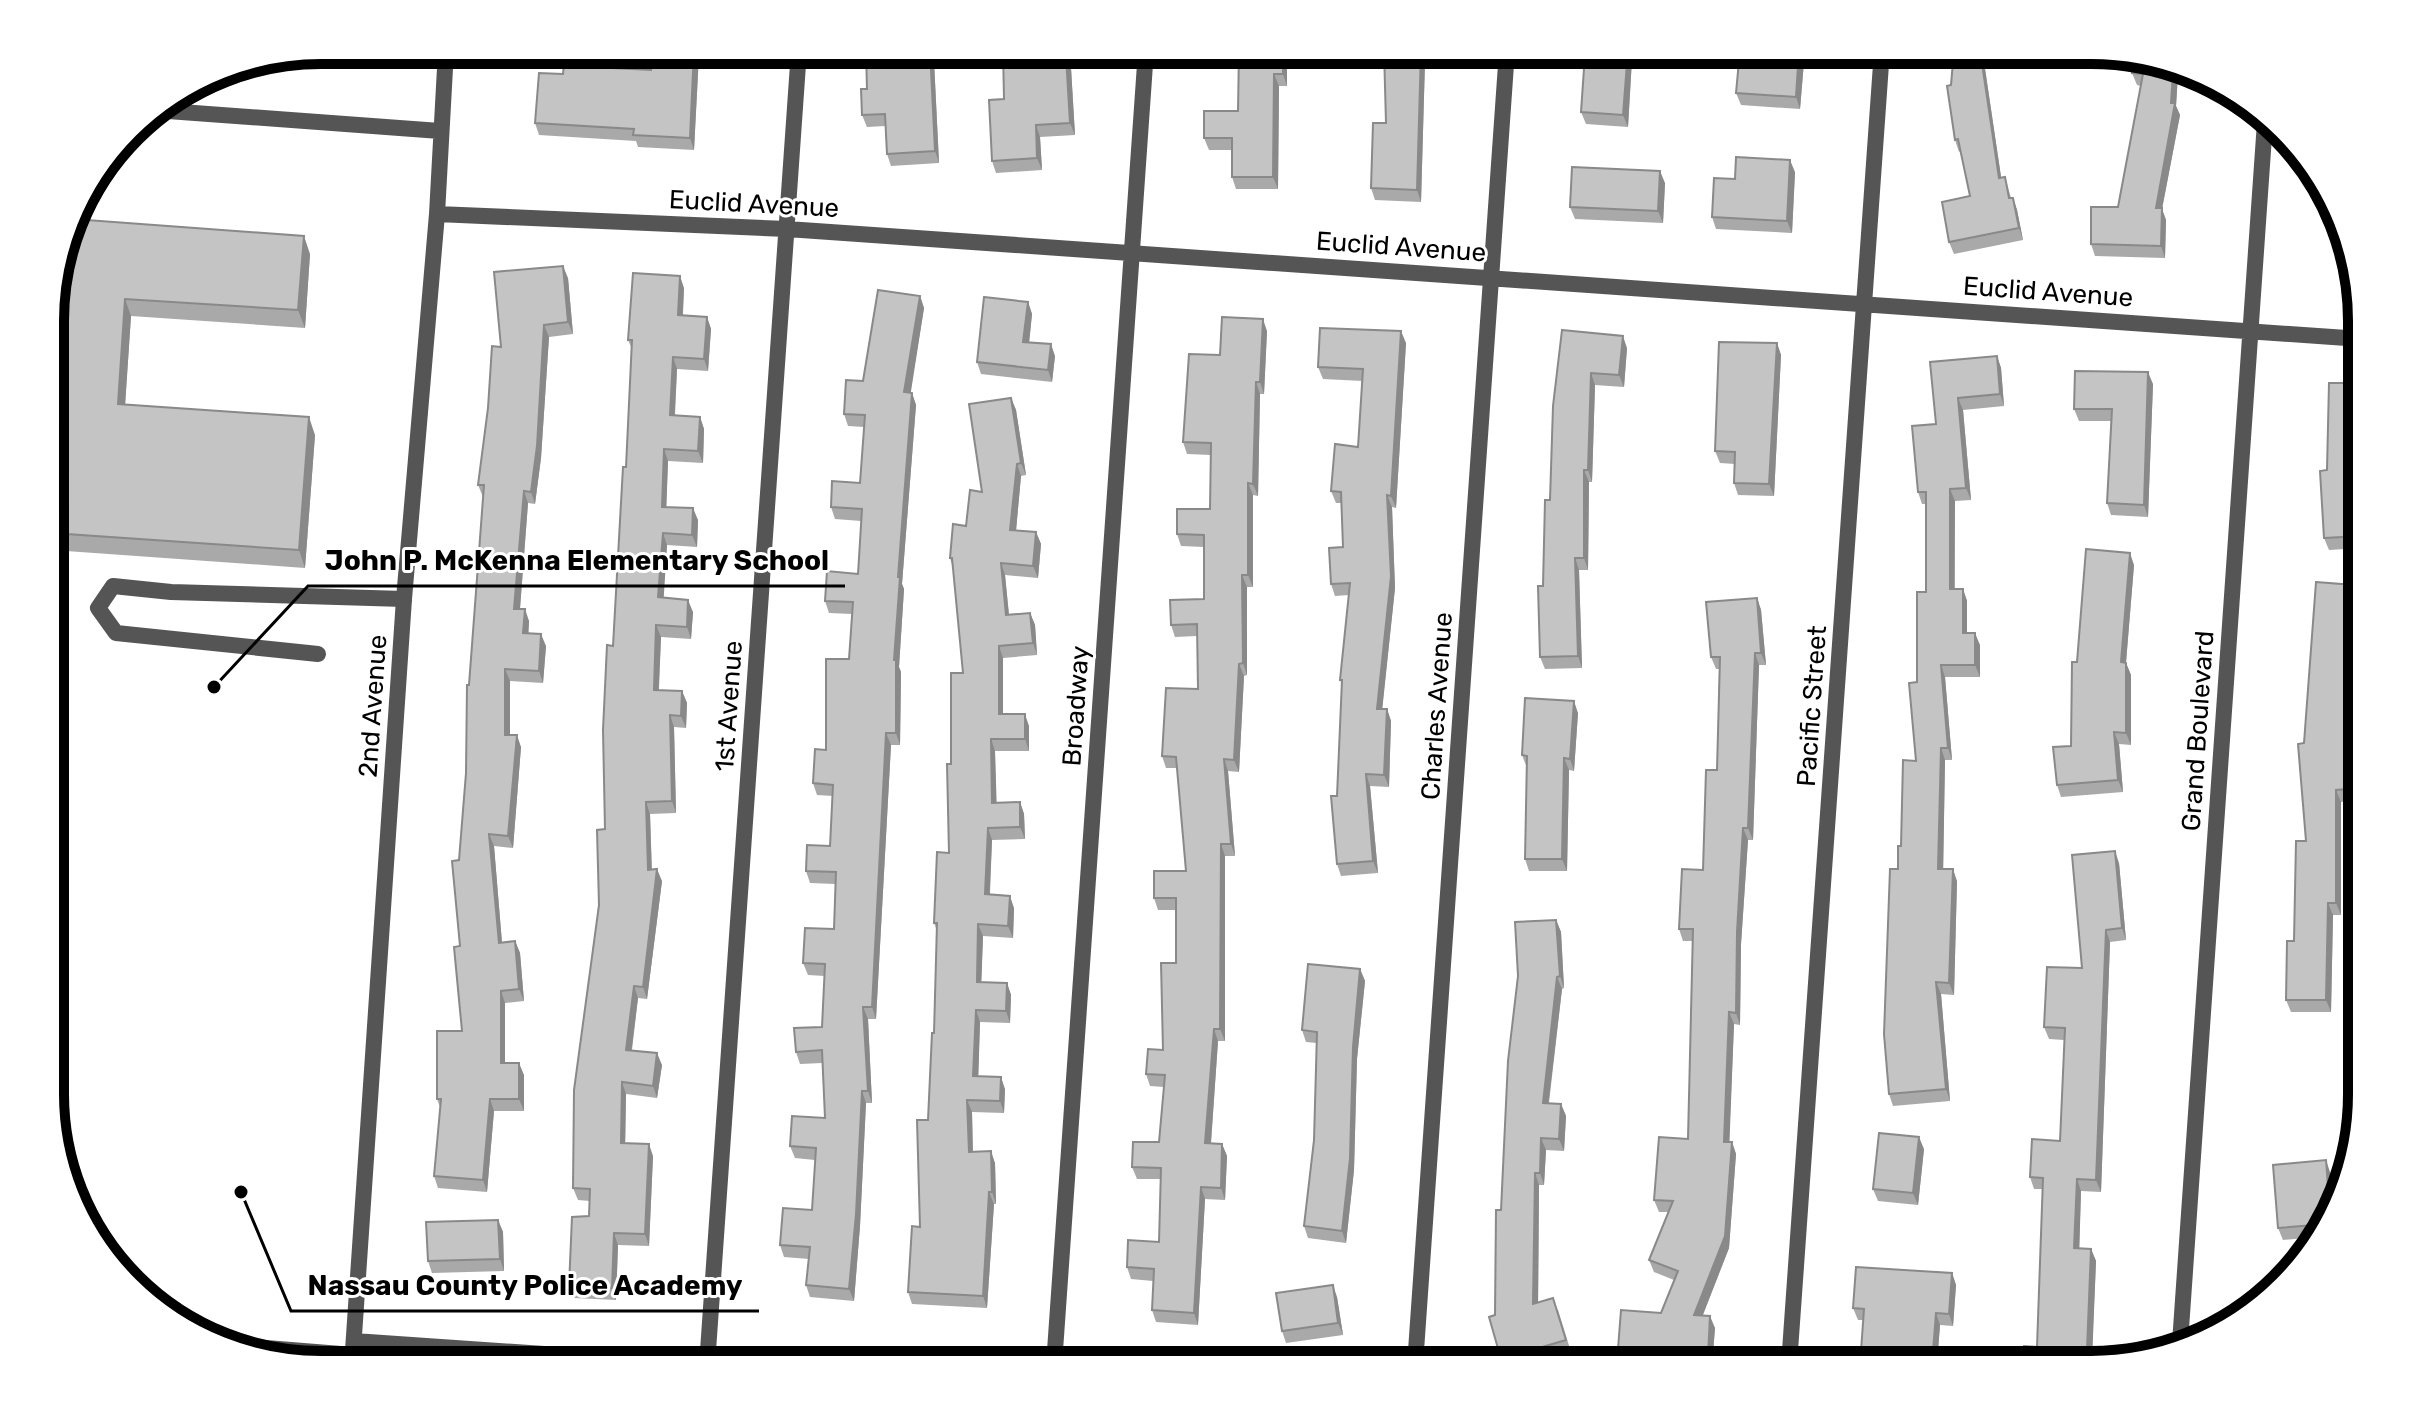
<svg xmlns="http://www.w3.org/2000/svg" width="2412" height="1415" viewBox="0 0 2412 1415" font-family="Rubik,sans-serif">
  <rect width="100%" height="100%" fill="#fff"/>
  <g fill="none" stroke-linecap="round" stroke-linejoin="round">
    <path stroke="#555" stroke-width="16" d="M318,654L116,633L98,608L113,586L171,592L404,599
      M254,1347L353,1355"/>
    <path stroke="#555" stroke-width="16" d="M154,110L440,131
      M437,214L787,229L2361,339
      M354,1341L705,1365
      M2180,1343L2265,122
      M352,1365L404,599L437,214L446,50
      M707,1365L799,50
      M1054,1365L1146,50
      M1415,1365L1507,50
      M1789,1365L1882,50"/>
  </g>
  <path fill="#a9a9a9" d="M653,50H731V56L699,54L694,150L638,147L636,141L539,135L535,123L563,74L599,68L651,70Z
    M866,50H946L947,60L934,61L939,163L891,166L887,154L885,126L867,127L862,115L867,89Z
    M1003,50H1078L1079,67L1071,68L1075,135L1040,137L1042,170L996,173L992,161L1004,99Z
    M1287,50V86H1279L1278,189H1236L1232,177V150H1209L1204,138L1238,111Z
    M1384,50H1426L1425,61L1421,202L1375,200L1371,188L1386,123Z
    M1805,50L1800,109L1741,105L1736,93Z
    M1954,50H2003L2002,62H1984L2001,177H2005L2011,198H2013L2017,210L2023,240L1954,254L1949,242L1970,196L1961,151L1959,152L1955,140L1951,85Z
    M1632,59L1628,127L1586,124L1581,112Z
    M2133,61L2178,74L2176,106L2180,115L2162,209L2166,220L2165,258L2095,256L2091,244L2118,207L2141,86L2137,85L2132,73Z
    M1795,172L1792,233L1716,229L1712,217L1735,179Z
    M1665,183L1663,223L1575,219L1570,207Z
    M2339,236L2350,271L2341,270L2337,258Z
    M310,254L305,328L131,316L125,404L315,435L305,568L52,550V286Z
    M568,278L573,334L549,337L541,458L535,504L528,503L520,609L529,621L528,633L546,646L543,683L510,681V735L521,747L513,848L494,846L502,943L515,941L520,953L524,1001L505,1003V1063L524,1075V1111H494L487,1192L438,1188L434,1176L440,1107L437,1099L462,1031L459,860L466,773L469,685L483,497L478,485L501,347Z
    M684,288L683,315L707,317L711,329L708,371L677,369L675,415L700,417L704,429L703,463L668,461L666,507L698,520L697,547L667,545L663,598L693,612L691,639L661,637L659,690L682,691L687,703L686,728L674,727L676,813L650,814L652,870L662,881L647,999L638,998L632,1050L662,1065L657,1098L626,1094L625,1143L653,1156L649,1246L618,1245L616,1300L574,1298L569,1286L589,1216L590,1201L578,1200L573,1188L605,829L613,646L626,467L632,349L628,340Z
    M920,296L924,308L910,393H912L916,405L902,584L904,589L899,667L901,672L900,745H891L876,1019H868L872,1103H866L860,1226L854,1301L810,1297L806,1285L809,1259L784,1257L780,1245L812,1210L815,1160L795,1158L790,1146L825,1118L822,1063L800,1064L796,1052L822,1027L825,976L808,975L803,963L834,929L835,884L810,883L806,871L830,846L833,796L817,795L813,783L826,750L849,659L852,614L829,613L825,601L858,574L861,521L835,519L831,507L860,483L864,427L848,426L844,414L863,381Z
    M1028,302L1032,314L1029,342L1055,356L1052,382L981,374L977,362Z
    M1562,330L1627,348L1624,387L1595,385L1592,482H1589L1588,570H1579L1582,668L1545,669L1540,657L1543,586Z
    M1267,331L1264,394H1260L1258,496L1253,495V587H1247V675L1244,676L1239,772L1228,771L1235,856H1225V1041H1218L1211,1144H1222L1227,1156L1225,1200L1205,1199L1198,1325L1156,1322L1152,1310L1153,1281L1131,1279L1127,1267L1159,1242L1161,1179H1137L1132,1167L1159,1142L1164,1087L1150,1086L1146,1074L1163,1050L1176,963V910H1158L1154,898L1186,871L1177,768H1166L1162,756L1198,689L1197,636L1175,637L1171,625L1204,599V547L1181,546L1177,534L1210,509L1211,455L1187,454L1183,442L1220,355Z
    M1406,343L1396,508L1392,507L1395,588L1382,709H1387L1391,721L1389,787L1370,786L1378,873L1341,876L1337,864V796L1342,685L1340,680L1349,595L1335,596L1331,584L1343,547L1342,503H1336L1331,491L1358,447L1363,381L1323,379L1318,367Z
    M1777,343L1781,355L1774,496L1738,495L1734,483L1735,464L1720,463L1715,451Z
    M1997,356L2001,368L2004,406L1963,410L1971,500L1955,501V589H1963L1967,601V633L1980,645V677H1945L1952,760H1945L1943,869L1957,881L1954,995L1941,994L1950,1101L1893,1106L1889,1094L1898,869L1916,761L1917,682L1926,592V504H1922L1918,492L1936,424L1930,362Z
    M2361,383V548L2329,550L2324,538L2327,470Z
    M2153,384L2148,517L2111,515L2107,503L2111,421H2079L2074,409Z
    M1011,398L1016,410L1026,475L1021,476L1016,530L1036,532L1041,544L1038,578L1005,575L1009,614L1030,613L1035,625L1037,655L1003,658V714L1029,726V751H995L996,803L1020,802L1024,814L1025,839L992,840L990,895L1014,908L1013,938L983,936L981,982L1007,983L1011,995L1010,1023L980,1022L978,1076L1005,1089L1004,1113L972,1112L973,1152L995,1163L996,1204H994L987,1308L912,1304L908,1292L920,1227L934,1033L937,931L934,923L949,853L951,764L963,673L953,568L950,558L982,492Z
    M2134,565L2126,663L2131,675V745L2119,744L2123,792L2061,797L2057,785L2071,746L2077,662Z
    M2354,585L2358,597L2350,677H2361V740H2360L2361,800L2341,802V915H2333L2331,1012H2291L2286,1000L2306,841L2304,743Z
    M1757,598L1761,610L1766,665H1759L1753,840H1748L1741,944L1740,1025L1734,1024L1729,1142H1732L1736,1154L1729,1248L1703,1315L1715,1328L1712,1365H1682L1623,1361L1618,1349L1661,1313L1674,1280L1654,1272L1649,1260L1668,1212H1659L1654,1200L1688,1139L1693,941H1683L1679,929L1703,870L1717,770L1719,669H1716L1711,657Z
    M1578,713L1574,771L1569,770L1567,871H1529L1525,859L1527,768L1522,755Z
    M2119,863L2126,940L2110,942L2101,1192L2081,1191L2079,1248L2091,1249L2096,1261L2092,1350L2102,1362L2037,1347L2043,1189H2034L2030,1177L2060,1141L2064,1040L2049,1039L2044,1027L2082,968Z
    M1556,920L1561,932L1564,988L1562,989L1549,1103L1561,1104L1566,1116L1564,1151L1546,1150L1544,1185H1539L1538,1302L1558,1310L1571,1352L1528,1365H1503L1489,1317L1495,1315L1501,1210Z
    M1360,969L1365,981L1357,1059L1354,1170L1346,1243L1308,1238L1304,1226L1314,1140L1317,1043L1306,1042L1302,1030Z
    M1924,1149L1918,1205L1878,1201L1873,1189Z
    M2330,1172L2333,1204L2325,1230L2318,1237L2283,1240L2278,1228Z
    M498,1220L503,1232L504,1271L432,1273L428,1261Z
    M1952,1273L1956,1285L1953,1326L1940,1325L1937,1364L1860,1365L1863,1320H1858L1853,1308Z
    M1337,1297L1343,1335L1286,1343L1282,1331Z"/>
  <path fill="#898989" d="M694,50H698L699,54L694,150L690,138Z
    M930,50L934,61L939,163L935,151Z
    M1074,50H1078L1079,67L1074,55Z
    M1283,50H1287V86L1283,74Z
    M1421,50H1426L1425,61L1421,202L1417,190Z
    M1628,50H1631L1632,59L1628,127L1623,115Z
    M1799,50H1805L1800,109L1796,97Z
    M1980,50L1984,62L2003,190L1999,178Z
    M1998,50H2003L2002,62Z
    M594,55L599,67H593Z
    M1066,56L1071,68L1075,135L1070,123Z
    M2173,72L2178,74L2176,106L2180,115L2162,209L2166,220L2165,258L2161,246L2156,208L2171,103Z
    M1274,74L1279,86L1278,189L1273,177Z
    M1036,125L1040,137L1042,170L1037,158Z
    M1790,160L1795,172L1792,233L1787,221Z
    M1660,171L1665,183L1663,223L1658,211Z
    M2013,198L2017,210L2023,240L2019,228Z
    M304,236L310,254L305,328L298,310Z
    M563,266L568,278L573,334L568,322Z
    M680,276L684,288L682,327L678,315Z
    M920,296L924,308L909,404L904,392Z
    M125,299L131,316L124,422L118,404Z
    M1028,302L1032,314L1028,354L1023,342Z
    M707,317L711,329L708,371L704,359Z
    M1263,319L1267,331L1264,394L1260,382Z
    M544,325L549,337L541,458L535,504L531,492Z
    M1401,331L1406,343L1396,508L1391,496Z
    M1623,336L1627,348L1624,387L1619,375Z
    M1777,343L1781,355L1774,496L1769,484Z
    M1051,344L1055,356L1052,382L1048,370Z
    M1997,356L2001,368L2004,406L2000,394Z
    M673,357L677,369L674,427L670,415Z
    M2148,372L2153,384L2148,517L2144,505Z
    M1591,373L1595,385L1592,482L1588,470Z
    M1256,382L1260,394L1258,496L1253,484Z
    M912,393L916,405L902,584L904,589L899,667L901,672L900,745L896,733L894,660L898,577Z
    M1011,398L1016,410L1026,475L1021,463Z
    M1958,398L1963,410L1971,500L1966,488Z
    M309,417L315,435L305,568L299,550Z
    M700,417L704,429L703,463L698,451Z
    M664,449L668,461L666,519L662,507Z
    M1017,464L1021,476L1015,542L1010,530Z
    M1584,470L1589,482L1588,570L1584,558Z
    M1248,483L1253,495V587L1248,575Z
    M1950,489L1955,501L1954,601L1950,589Z
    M524,491L528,503L519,621L514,609Z
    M1387,495L1392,507L1395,588L1381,721L1377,709Z
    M693,508L698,520L697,547L692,535Z
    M1036,532L1041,544L1038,578L1033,566Z
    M663,533L667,545L663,609L658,597Z
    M2130,553L2134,565L2125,674L2121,662Z
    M1575,558L1579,570L1582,668L1578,656Z
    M1001,563L1005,575L1010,627L1006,615Z
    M1242,575L1247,587V675L1243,663Z
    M2354,585L2358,597L2349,688L2345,676Z
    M1963,589L1967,601V645L1963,633Z
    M1757,598L1761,610L1766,665L1761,653Z
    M688,600L693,612L691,639L687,627Z
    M525,609L529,621L528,645L523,633Z
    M1030,613L1035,625L1037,655L1033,643Z
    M656,625L661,637L658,702L654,690Z
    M1975,633L1980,645V677L1975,665Z
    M541,634L546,646L543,683L539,671Z
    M999,646L1003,658V726L999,714Z
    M1755,653L1759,665L1753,840L1748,828Z
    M2126,663L2131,675V745L2126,733Z
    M1239,664L1244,676L1239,772L1234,760Z
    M1941,665L1945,677L1952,760L1948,748Z
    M505,669L510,681V747L505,735Z
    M682,691L687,703L686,728L681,716Z
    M1574,701L1578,713L1574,771L1570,759Z
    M1387,709L1391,721L1389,787L1384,775Z
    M1025,714L1029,726V751L1025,739Z
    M670,715L674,727L676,813L672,801Z
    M2356,728L2360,740L2361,789Z
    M2114,732L2119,744L2123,792L2118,780Z
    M886,733L891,745L876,1019L872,1007Z
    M517,735L521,747L513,848L508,836Z
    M991,739L995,751L997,815L992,803Z
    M1941,748L1945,760L1943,881L1938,869Z
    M1564,758L1569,770L1567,871L1562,859Z
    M1224,759L1228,771L1235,856L1231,844Z
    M1366,774L1370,786L1378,873L1373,861Z
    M2336,790L2341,802V915L2336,903Z
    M646,802L650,814L652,882L648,870Z
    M1020,802L1024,814L1025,839L1020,827Z
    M988,828L992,840L989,906L985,894Z
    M1743,828L1748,840L1741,944L1740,1025L1736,1013L1737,932Z
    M489,834L494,846L503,955L499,943Z
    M1221,844L1225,856V1041L1220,1029Z
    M2115,851L2119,863L2126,940L2122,928Z
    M657,869L662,881L647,999L643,987Z
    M1953,869L1957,881L1954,995L1949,983Z
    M1010,896L1014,908L1013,938L1008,926Z
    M2328,903L2333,915L2331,1012L2326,1000Z
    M1556,920L1561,932L1564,988L1560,976Z
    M978,924L983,936L981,994L977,982Z
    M2106,930L2110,942L2101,1192L2096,1180Z
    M515,941L520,953L524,1001L519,989Z
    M1360,969L1365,981L1357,1059L1354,1170L1346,1243L1342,1231L1353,1047Z
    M1557,977L1562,989L1547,1115L1543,1103Z
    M1936,982L1941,994L1950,1101L1946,1089Z
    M1007,983L1011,995L1010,1023L1006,1011Z
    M634,986L638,998L630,1062L626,1050Z
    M501,991L505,1003V1075L501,1063Z
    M863,1007L868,1019L872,1103L868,1091Z
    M976,1010L980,1022L978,1088L973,1076Z
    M1729,1012L1734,1024L1729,1154L1724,1142Z
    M1214,1029L1218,1041L1210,1155L1205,1143Z
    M657,1053L662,1065L657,1098L653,1086Z
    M519,1063L524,1075V1111L519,1099Z
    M1001,1077L1005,1089L1004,1113L1000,1101Z
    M622,1082L626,1094L625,1155L621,1143Z
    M862,1091L866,1103L860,1226L854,1301L849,1289Z
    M490,1099L494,1111L487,1192L483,1180Z
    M967,1100L972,1112L973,1164L969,1152Z
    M1561,1104L1566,1116L1564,1151L1559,1139Z
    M1919,1137L1924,1149L1918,1205L1913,1193Z
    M1541,1138L1546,1150L1544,1185L1540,1173Z
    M1732,1142L1736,1154L1729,1248L1698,1327L1694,1315Z
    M649,1144L653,1156L649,1246L645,1234Z
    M1222,1144L1227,1156L1225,1200L1221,1188Z
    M991,1151L995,1163L996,1204L992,1192Z
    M2326,1160L2330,1172L2333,1204L2330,1213Z
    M1535,1173L1539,1185L1538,1316L1533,1304Z
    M2077,1179L2081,1191L2079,1260L2074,1248Z
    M1201,1187L1205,1199L1198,1325L1194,1313Z
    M989,1192L994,1204L987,1308L983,1296Z
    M498,1220L503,1232L504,1271L500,1259Z
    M614,1233L618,1245L616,1300L612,1288Z
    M2091,1249L2096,1261L2092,1362L2087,1350Z
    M1952,1273L1956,1285L1953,1326L1949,1314Z
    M1333,1285L1337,1297L1343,1335L1338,1323Z
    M1936,1313L1940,1325L1937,1364H1932Z
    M1710,1316L1715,1328L1712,1365L1708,1355Z
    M2097,1350L2102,1362V1364H2096Z"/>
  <path fill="#c4c4c4" stroke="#898989" stroke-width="2" d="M653,50H694L690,138L633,135L634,129L535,123L539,73L563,74L565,53L594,55L593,67L651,70Z
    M866,50H930L935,151L887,154L885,114L862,115L861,89H867Z
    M1003,50H1074V55L1066,56L1070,123L1036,125L1037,158L992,161L989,100L1004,99Z
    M1239,50H1283V74H1274L1273,177H1232V138H1204V111H1238Z
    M1384,50H1421L1417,190L1371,188L1373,123H1386Z
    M1589,50H1628L1623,115L1581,112L1585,54L1590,55Z
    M1740,50H1799L1796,97L1736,93Z
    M1954,50H1980L1999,178L2005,177L2009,198H2013L2019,228L1949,242L1942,202L1970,196L1958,139L1955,140L1947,86L1951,85Z
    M2133,61L2173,72L2171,103H2175L2156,208H2162L2161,246L2091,244V207H2118L2143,74L2132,73Z
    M1736,157L1790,160L1787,221L1712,217L1714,178L1735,179Z
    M1572,167L1660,171L1658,211L1570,207Z
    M73,219L304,236L298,310L125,299L118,404L309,417L299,550L52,533V286Z
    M2339,236L2346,259L2337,258Z
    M563,266L568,322L544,325L537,446L531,492L524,491L514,609H525L523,633L541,634L539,671L505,669V735H517L508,836L489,834L499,943L515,941L519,989L501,991V1063H519V1099H490L483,1180L434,1176L441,1099H437V1031H462L454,947L460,946L452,861L459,860L466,773L467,685H469L484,485H478L488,408L492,346L501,347L494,272Z
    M633,273L680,276L678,315L707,317L704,359L673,357L670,415L700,417L698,451L664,449L662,507L693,508L692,535L663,533L658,597L688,600L687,627L656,625L654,690L682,691L681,716L670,715L672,801L646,802L648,870L657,869L643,987L634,986L626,1050L657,1053L653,1086L622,1082L621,1143L649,1144L645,1234L614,1233L612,1288L569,1286L572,1217L589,1216L590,1189L573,1188L574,1090L599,905L597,830L605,829L603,730L607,645L613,646L623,467H626L632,340H628Z
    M878,290L920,296L904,392L912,393L898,577H900L894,660H896V733H886L872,1007H863L868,1091H862L856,1214L849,1289L806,1285L810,1247L780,1245L783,1208L812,1210L816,1148L790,1146L792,1116L825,1118L822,1050L796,1052L794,1028L822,1027L825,964L803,963L805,928L834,929L836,872L806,871L807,845L830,846L833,785L813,783L815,749L826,750V659H849L853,602L825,601L827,571L858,574L862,509L831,507L832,481L860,483L865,415L844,414L846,380L863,381Z
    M984,297L1028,302L1023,342L1051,344L1048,370L977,362Z
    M1222,317L1263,319L1260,382H1256L1253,484L1248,483V575H1242L1243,663L1239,664L1234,760L1224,759L1231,844H1221L1220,1029H1214L1205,1143L1222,1144L1221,1188L1201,1187L1194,1313L1152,1310L1154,1269L1127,1267L1128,1240L1159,1242L1161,1168L1132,1167L1133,1142H1159L1165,1075L1146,1074L1148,1049L1163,1050L1161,963H1176V898H1154V871H1186L1176,757L1162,756L1166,688L1198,689L1197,624L1171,625L1170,600L1204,599V535L1177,534V509H1210L1211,443L1183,442L1189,354L1220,355Z
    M1320,328L1401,331L1391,496L1387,495L1391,576L1377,709H1387L1384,775L1366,774L1373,861L1337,864L1331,796H1337L1342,680H1340L1350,583L1331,584L1329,548L1343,547L1341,492L1331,491L1335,444L1358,447L1363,369L1318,367Z
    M1562,330L1623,336L1619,375L1591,373L1588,470H1584V558H1575L1578,656L1540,657L1538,586H1543L1545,500H1550L1553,406Z
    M1719,342L1777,343L1769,484L1734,483L1735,452L1715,451Z
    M1997,356L2000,394L1958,398L1966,488L1950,489V589H1963V633H1975V665H1941L1948,748H1941L1938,869H1953L1949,983L1936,982L1946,1089L1889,1094L1884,1034L1890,869H1898V846H1901L1903,760L1916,761L1909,683L1917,682V592H1926V492H1918L1912,426L1936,424L1930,362Z
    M2075,371L2148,372L2144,505L2107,503L2112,409H2074Z
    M2329,383H2361V536L2324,538L2320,471L2327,470Z
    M1011,398L1021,463L1017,464L1010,530L1036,532L1033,566L1001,563L1006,615L1030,613L1033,643L999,646V714H1025V739H991L992,803L1020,802V827L988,828L985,894L1010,896L1008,926L978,924L977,982L1007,983L1006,1011L976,1010L973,1076L1001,1077L1000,1101L967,1100L969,1152L991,1151L992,1192H989L983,1296L908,1292L912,1226L920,1227L917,1120H928L932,1033H934L937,923H934L937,852L949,853L947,764H951V673H963L952,558H950L953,524L966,526L970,490L982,492L969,404Z
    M2086,549L2130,553L2121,662L2126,663V733L2114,732L2118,780L2057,785L2053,747L2071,746L2072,662H2077Z
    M2316,582L2354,585L2345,676L2361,677L2360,728H2356L2361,788L2336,790V903H2328L2326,1000H2286L2287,941H2294L2296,841H2306L2298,744L2304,743Z
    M1757,598L1761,653H1755L1748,828H1743L1737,932L1736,1013L1729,1012L1724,1142H1732L1725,1236L1694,1315L1710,1316L1708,1355L1618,1349L1621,1310L1661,1313L1678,1271L1649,1260L1673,1201L1654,1200L1659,1137L1688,1139L1693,929H1679L1682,869L1703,870L1706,770H1717L1720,657H1711L1706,602Z
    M1525,698L1574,701L1570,759L1564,758L1562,859H1525L1527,756L1522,755Z
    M2115,851L2122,928L2106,930L2096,1180L2077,1179L2074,1248L2091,1249L2087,1350H2097L2096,1364H2023L2024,1346L2037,1347L2043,1178L2030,1177L2032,1139L2060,1141L2065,1028L2044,1027L2047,967L2082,968L2072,855Z
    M1556,920L1560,976L1557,977L1543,1103L1561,1104L1559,1139L1541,1138L1540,1173H1535L1533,1304L1553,1298L1566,1340L1501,1359L1489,1317L1495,1315L1496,1210H1501L1508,1061L1518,976L1515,922Z
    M1308,964L1360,969L1353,1047L1350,1158L1342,1231L1304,1226L1314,1140L1317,1032L1302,1030Z
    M1879,1133L1919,1137L1913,1193L1873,1189Z
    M2326,1160L2330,1213L2327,1224L2278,1228L2273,1165Z
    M498,1220L500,1259L428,1261L426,1222Z
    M1856,1267L1952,1273L1949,1314L1936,1313L1932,1364L1860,1365L1864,1309L1853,1308Z
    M1333,1285L1338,1323L1282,1331L1276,1293Z"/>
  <g text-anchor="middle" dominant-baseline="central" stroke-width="6" stroke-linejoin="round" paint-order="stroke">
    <g font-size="26" fill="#000" stroke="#fff">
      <text transform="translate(754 204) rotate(3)">Euclid Avenue</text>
      <text transform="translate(1401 247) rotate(4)">Euclid Avenue</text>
      <text transform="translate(2048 292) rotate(4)">Euclid Avenue</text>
      <text transform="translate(373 706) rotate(-86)">2nd Avenue</text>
      <text transform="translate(729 706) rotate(-86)">1st Avenue</text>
      <text transform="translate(1076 706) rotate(-86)">Broadway</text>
      <text transform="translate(1437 706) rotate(-86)">Charles Avenue</text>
      <text transform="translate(1812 706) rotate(-86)">Pacific Street</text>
      <text transform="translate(2198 731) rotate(-86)">Grand Boulevard</text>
    </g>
  </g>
  <path d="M0 0H2412V1415H0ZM321 64H2091A257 257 0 0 1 2348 321V1094A257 257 0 0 1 2091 1351H321A257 257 0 0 1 64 1094V321A257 257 0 0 1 321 64Z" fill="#fff" fill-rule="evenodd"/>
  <path fill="none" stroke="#000" stroke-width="10" d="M321 64H2091A257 257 0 0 1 2348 321V1094A257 257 0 0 1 2091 1351H321A257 257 0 0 1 64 1094V321A257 257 0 0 1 321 64Z"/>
  <path fill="none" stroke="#000" stroke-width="3" d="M214 687L308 586H845M241 1192L291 1311H759"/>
  <g fill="#000" stroke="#fff" stroke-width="3">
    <circle cx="214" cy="687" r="8"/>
    <circle cx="241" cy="1192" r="8"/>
  </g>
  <g font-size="28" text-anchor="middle" font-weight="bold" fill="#000" stroke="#fff" stroke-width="6" stroke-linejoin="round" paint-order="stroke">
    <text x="577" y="570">John P. McKenna Elementary School</text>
    <text x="525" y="1295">Nassau County Police Academy</text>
  </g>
</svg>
